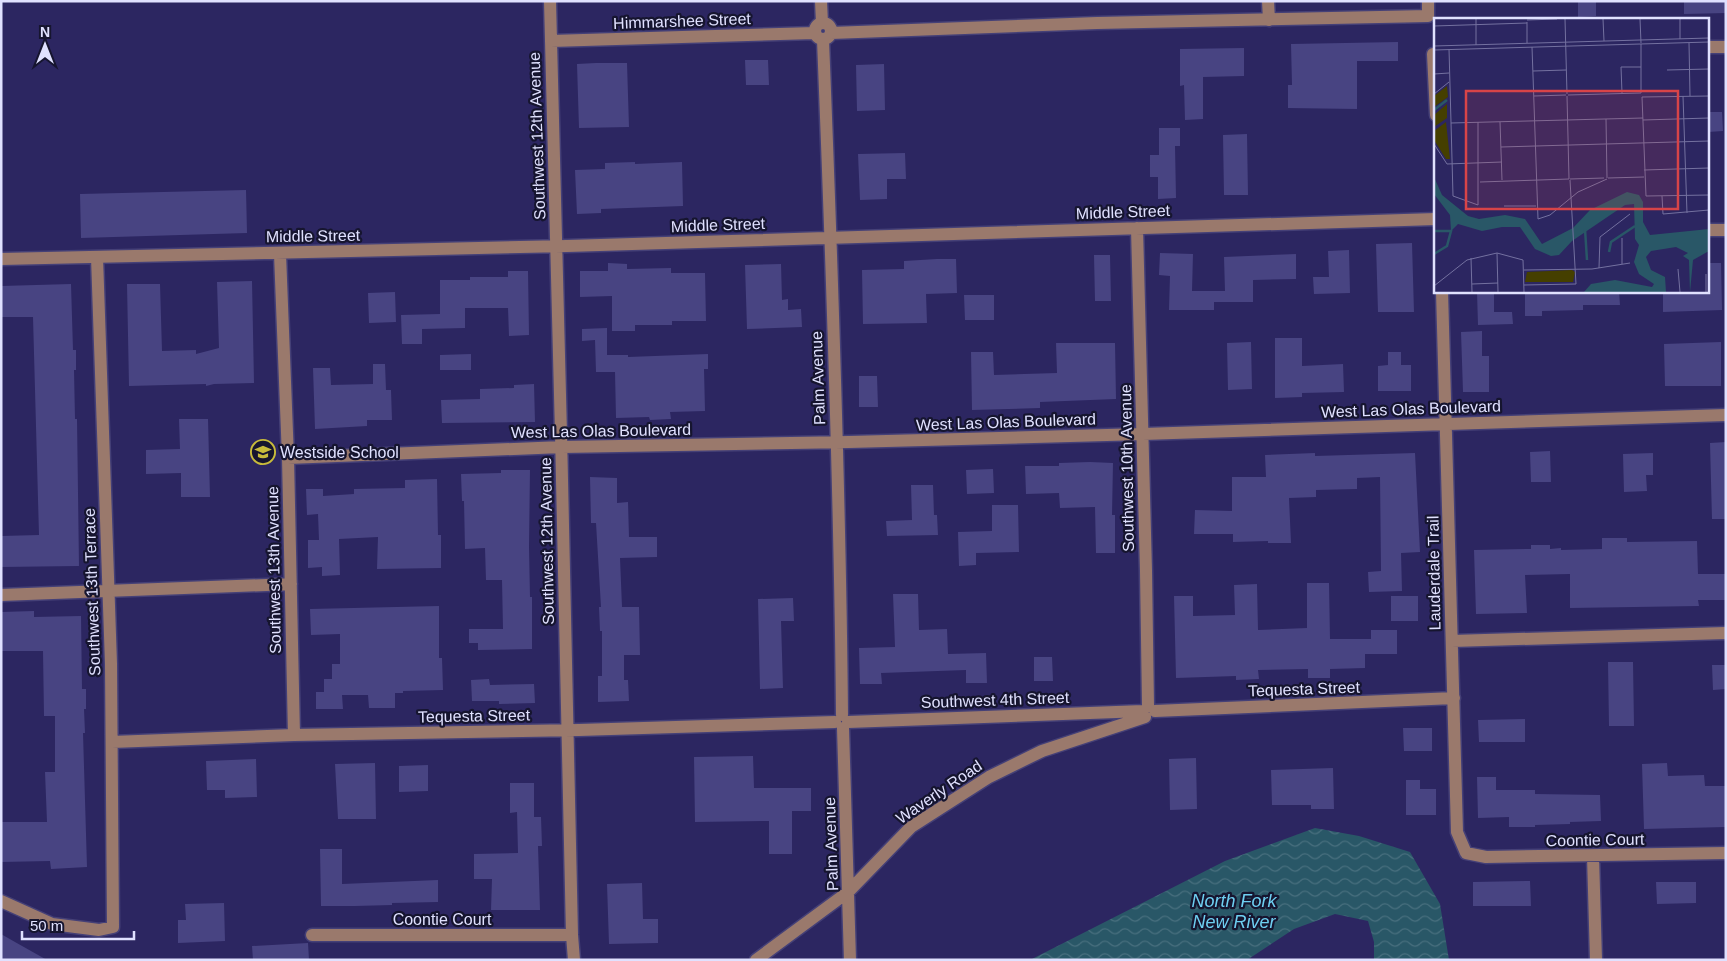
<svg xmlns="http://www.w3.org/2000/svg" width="1727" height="961" viewBox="0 0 1727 961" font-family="Helvetica,sans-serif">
  <defs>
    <pattern id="water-waves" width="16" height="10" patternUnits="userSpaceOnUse" patternTransform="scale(1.25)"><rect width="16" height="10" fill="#295767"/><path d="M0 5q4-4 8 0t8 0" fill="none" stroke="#486f7e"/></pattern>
  </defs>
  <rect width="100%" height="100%" fill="#2c2661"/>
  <path fill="url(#water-waves)" d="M1315,828L1359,836L1410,852L1440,904L1449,960H1374V942L1368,921L1335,914L1294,929L1247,960H1030L1225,861Z"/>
  <path fill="#484482" d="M1578,1H1596V16L1578,17Z
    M1684,1H1726V13L1684,14Z
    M1398,42V61H1357V109L1288,108V85H1292L1291,44Z
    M1244,48V76L1203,77V119L1185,120L1184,85L1180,86V49Z
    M745,60H768L769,85H746Z
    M596,63H627L629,127L579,128L577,64Z
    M884,64L885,110L857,111L856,65Z
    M1708,112H1722L1723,131L1708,132Z
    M1159,128H1180V146H1175L1176,198L1158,199V177H1150V155H1159Z
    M1247,134L1248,195H1224L1223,135Z
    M905,153L906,179H887V199L860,200L858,154Z
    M635,162V164L682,162L683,206L601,209V213L577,214L575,170L605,169V163Z
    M246,190L247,233L81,238L80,194Z
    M1412,243L1414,312H1378L1376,244Z
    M1349,250L1350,293L1314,294L1313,277H1329L1328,251Z
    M1160,253L1193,254L1192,291H1225L1224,257L1296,254V279L1253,280V302H1214V310H1169L1170,276L1159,275Z
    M1094,255H1110L1111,301H1095Z
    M937,259H956L957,293L926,294L927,323L863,324L862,270L904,269V261Z
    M608,263L627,264V269L671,268V273H705L706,321H672V325H635V331H612V296L580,297V271H608Z
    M1708,263H1721L1722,310L1663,312V291H1708Z
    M781,264L782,300L788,299V310L801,309L802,327L747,329L745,265Z
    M508,271H528L529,335L509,336L508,308H465V328L422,329V344H402L401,315L440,314V280H470V277H508Z
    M252,281L254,383L214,384L206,386V384L129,386L127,284H160L162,351L196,350V354L219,348L217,282Z
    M71,284L73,350H76V370H74L75,419H77L79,566L1,567V536L39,535L33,317H1V286Z
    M1494,291V312H1512L1513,324L1478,325L1477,292Z
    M1525,291H1619L1620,305H1583V310L1542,311V316H1525Z
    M395,292L396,322L369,323L368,293Z
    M964,295H994V320H965Z
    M607,328V355H628V357L708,354V369H704L705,411L670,412L671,419L650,420L649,417L616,418L615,372H596L595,340L582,341V329Z
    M1482,331V356H1489V392H1463L1461,332Z
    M1275,338H1302V366L1343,364L1344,392L1302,393V397L1275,398Z
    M1251,342L1252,389L1228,390L1227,343Z
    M1721,342V386H1665L1664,344Z
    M1056,343H1115L1116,399L1040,402V408L972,410L971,352H993L994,375L1057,373Z
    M1388,352H1401V365H1411V391H1378V366L1388,365Z
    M471,354V370H440V355Z
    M373,364H385L386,390H391L392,420H367V426L315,429L313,368H330L331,385L373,384Z
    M859,376H877L878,407H859Z
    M534,384L535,422L442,423L441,400L480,399V389L514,388V385Z
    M179,419H208L210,497H181V473L146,474V450L180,449Z
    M1726,442V519H1712L1710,443Z
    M1550,451L1551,482H1531L1530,452Z
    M1315,453V456L1415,453L1420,552L1401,553L1402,591L1369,592L1368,572L1381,571L1380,477L1357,478V489L1316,490V497L1289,498L1291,543H1268V541L1233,542V534H1194L1195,510L1232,511V477H1266L1265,455Z
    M1653,453V475H1646L1647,491L1624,492L1623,454Z
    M1090,462L1113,463L1112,515H1115V553H1096L1095,507L1060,508L1059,493L1026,494L1025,466H1059V463Z
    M993,469L994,493L967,494L966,470Z
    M501,470H530L529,547L530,597H532V649L478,650V643H469V629H503L502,580H486L485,548L465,549L464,501H462L461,474L501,473Z
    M590,477L617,478V503L628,502L629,537H657V557L620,558L622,607H639L640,655H624V680H628L629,701L598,702V676H602V631H600L599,607H601L596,523H591Z
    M437,479L438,535H441V568L377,569L378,537L339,539L340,575L322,576V567L308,568V540H319L318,514L307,515L306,489H323V496L354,494V489L405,488V480Z
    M911,485H933L934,515H937L938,535L887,536L886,521L912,520Z
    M992,505H1018L1019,552L976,553V565L959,566L958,532L992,531Z
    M1602,538H1627V542L1697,541L1698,574H1726V600H1698L1699,606L1570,608V574L1525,575L1527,613L1476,614L1474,550L1531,549V545H1550V549L1561,548V550L1602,549Z
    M1307,583H1329L1330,639H1371V630H1397V654H1365V668L1330,669V678H1308V669L1258,670L1259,679L1236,680V676L1176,678L1174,596H1193V616L1235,615L1234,585L1257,584L1258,630L1307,628Z
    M893,594H918L919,630L947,629L948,654L986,653L987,683H966V670L881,673L882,684H860L859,648L895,647Z
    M1391,596H1418V621H1391Z
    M793,598L794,621H781L783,688L760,689L758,599Z
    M439,606V658H442L443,690L403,691V693H395V708H369L368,695H342L343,709H316V692H324V679H332V664H340V634L311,635L310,609Z
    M34,611V617L81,616L82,689H86V709H84L85,733H83L87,867L51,869L50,861L1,862V822H47L45,772H55V716H44L43,651H1V612Z
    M1034,657H1052L1053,681H1034Z
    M1608,662H1633L1634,726H1609Z
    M1712,665H1726V689L1713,690Z
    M489,679L490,685L534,684L535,703L499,704V701H472L471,680Z
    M1525,719V742H1479L1478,720Z
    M1403,728H1432V751H1404Z
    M753,756L754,788H811V811H792V854H769V821L695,822L694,757Z
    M1196,758L1197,809L1170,810L1169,759Z
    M256,759L257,797L225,798V790H207L206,761Z
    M375,763L376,819H338L335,764Z
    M1667,763L1668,776L1704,775L1705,786H1726V827L1644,829L1642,764Z
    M428,765V791L399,792V766Z
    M1333,768L1334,809H1311V805H1272L1271,770Z
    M1477,777H1496V790H1535V794L1600,795L1601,821L1570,822V824L1535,825V827H1509V817L1478,818Z
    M1406,780H1420V789H1436V815H1406Z
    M510,783H534V817H541L542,846H538L540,910H491L492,879H474V854L518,853L517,812L510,813Z
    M320,849H342V884L438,880V902L392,903V905L355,906H321Z
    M1530,881L1531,906H1473V882Z
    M1656,882H1696V903L1657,904Z
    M642,883L643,919H658V943L609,944L607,884Z
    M224,903L225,941L178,943V920H186L185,904Z
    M1,934L15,942L47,960H1Z
    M308,943L309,960H253L252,946Z"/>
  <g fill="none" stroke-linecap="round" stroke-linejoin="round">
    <defs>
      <path id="minor" d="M550,1L561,434L572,935L574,960
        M821,1L822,23
        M1268,1L1269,20
        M815 31a8 8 0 1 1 16 0a8 8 0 1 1-16 0Z
        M831,33L1097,23L1428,16V1
        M823,40C832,265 840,490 842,715
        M551,41L815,33
        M1708,47H1726
        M1436,54H1433L1436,115
        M1137,228L1146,571L1148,706
        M1708,230H1726
        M280,254L288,458L294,735
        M1,259L567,246L1436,219
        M1442,291L1457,832L1466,853L1486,857L1726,853
        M288,458L562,447L849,442L1143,434L1726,415
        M1,595L291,584
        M1452,641L1726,633
        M1155,711L1454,698
        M848,722L1143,711
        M843,728L850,960
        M112,742L294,735L579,730L835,722
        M1593,856L1596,960
        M1,901L52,924L99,930L113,927L111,664L97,257
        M312,935H572
        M756,960L848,892L911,827L989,777L1042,751L1145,717"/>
    </defs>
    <use href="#minor" stroke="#454077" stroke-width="15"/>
    <use href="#minor" stroke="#9a796c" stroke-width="12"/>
  </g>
  <defs>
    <symbol id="school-ring" viewBox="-11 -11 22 22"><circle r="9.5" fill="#16152f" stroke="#c8bb3b" stroke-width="1.5"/><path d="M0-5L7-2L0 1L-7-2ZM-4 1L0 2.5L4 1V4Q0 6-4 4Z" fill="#c8bb3b"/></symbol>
  </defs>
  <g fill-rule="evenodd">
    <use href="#school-ring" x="249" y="438" width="28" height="28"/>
  </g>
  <g text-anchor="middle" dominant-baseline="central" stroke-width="4.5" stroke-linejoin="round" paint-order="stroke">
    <g font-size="16" fill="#e0e1ff" stroke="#16152f">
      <text transform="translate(682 21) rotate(-2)">Himmarshee Street</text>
      <text transform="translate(537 136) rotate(-92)">Southwest 12th Avenue</text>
      <text transform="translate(1123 212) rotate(-2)">Middle Street</text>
      <text transform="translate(718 225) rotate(-2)">Middle Street</text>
      <text transform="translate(313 236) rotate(-1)">Middle Street</text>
      <text transform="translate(818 378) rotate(-92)">Palm Avenue</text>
      <text transform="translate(1411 409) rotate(-2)">West Las Olas Boulevard</text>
      <text transform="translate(1006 422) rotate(-2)">West Las Olas Boulevard</text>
      <text transform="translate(601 431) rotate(-1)">West Las Olas Boulevard</text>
      <text transform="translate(1127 468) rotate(-91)">Southwest 10th Avenue</text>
      <text transform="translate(547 541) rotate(-91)">Southwest 12th Avenue</text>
      <text transform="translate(274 570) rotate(-91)">Southwest 13th Avenue</text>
      <text transform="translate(1434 573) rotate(-91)">Lauderdale Trail</text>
      <text transform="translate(92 592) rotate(-92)">Southwest 13th Terrace</text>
      <text transform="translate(1304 689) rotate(-2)">Tequesta Street</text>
      <text transform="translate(995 700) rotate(-2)">Southwest 4th Street</text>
      <text transform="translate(474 716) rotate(-1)">Tequesta Street</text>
      <text transform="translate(939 792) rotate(-34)">Waverly Road</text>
      <text transform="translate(1595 840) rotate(-1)">Coontie Court</text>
      <text transform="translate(831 844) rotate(-92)">Palm Avenue</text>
      <text x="442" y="919">Coontie Court</text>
    </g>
    <g font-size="16" fill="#e0e1ff" stroke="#16152f" text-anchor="start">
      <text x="280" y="452">Westside School</text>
    </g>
    <g font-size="18" font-style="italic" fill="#6ecff1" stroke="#16152f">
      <text x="1234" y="901">North Fork<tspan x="1234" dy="21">New River</tspan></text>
    </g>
  </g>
  <g transform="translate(1434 18)">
    <rect width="275" height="275" fill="#2c2661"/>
    <path d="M13,68L14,79L0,89V78ZM13,86V100L0,109V97ZM12,104L16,141H12L0,122V113ZM138,252L141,254L139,264H91L93,254Z" fill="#453f00"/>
    <path d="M0,159L8,177L34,198L45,201L71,197L91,201L108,226L139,210L156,192L193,174L205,177L209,184V204L216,217L275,211V233L259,242L256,274L255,242L249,238L254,235L242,229L217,233L212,239L217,252L231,259L232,274H150L157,266L181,262L218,269L220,266L205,256L200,244L205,227L201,221L200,186L191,187L138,223L125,237L117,238L101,231L86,209H68L48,213L24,206L17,213L16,197L0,176Z" fill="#295767"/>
    <path fill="none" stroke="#295767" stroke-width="2.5" d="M0,92L13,82M151,211L153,242M0,213H17L13,228L0,236M175,234L177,224L201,208"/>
    <path fill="none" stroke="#7471a0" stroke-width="1" d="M42,1V27M131,1L133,76M169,1L170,23M206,1L207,25M246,1V21M93,2L123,1M93,4V25M0,8L93,5M255,25L256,78M0,28L275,20M98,29L104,201L116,197L144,174L173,161M15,31L19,178L44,187V104M0,32L275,24M233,52L275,51M99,53L132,52M0,56L15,55M188,75L187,49H207M0,76L15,64M134,77L207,75V26M100,78L132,77M133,78L135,161M249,78L253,195M275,78L208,79L212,178L275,177M172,101L173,160M209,102L275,100M66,104L68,162M17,105L209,100M0,126L13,146L68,144M67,129L275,123M210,152L275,150M174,160L210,159M136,161L170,160M46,164L135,161M228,178L229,196L275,192M70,188H102M63,235L64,274M37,240L38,274M188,246V220M165,250L166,219L196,196M244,251L246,274M90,252L158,251L196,245M272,256V274M38,266L64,265M90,267L142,266L136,162M0,268L33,242L63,235L89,242L90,274"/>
    <path fill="#d84448" fill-opacity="0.15" stroke="#d84448" stroke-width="2.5" d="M32,73H244V191H32Z"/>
    <rect width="275" height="275" fill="none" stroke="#e0e1ff" stroke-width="2.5"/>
  </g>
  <rect width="1727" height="961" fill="none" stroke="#e0e1ff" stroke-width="5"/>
  <g transform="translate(45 45)" stroke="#16152f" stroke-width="4" paint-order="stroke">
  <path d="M0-4L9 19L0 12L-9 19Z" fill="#e0e1ff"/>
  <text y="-8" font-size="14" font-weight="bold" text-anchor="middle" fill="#e0e1ff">N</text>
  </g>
  <path d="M22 931v8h112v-8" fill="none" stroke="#e0e1ff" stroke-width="2.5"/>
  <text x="30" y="931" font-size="15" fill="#e0e1ff" stroke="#16152f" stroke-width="4" paint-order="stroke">50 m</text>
</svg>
